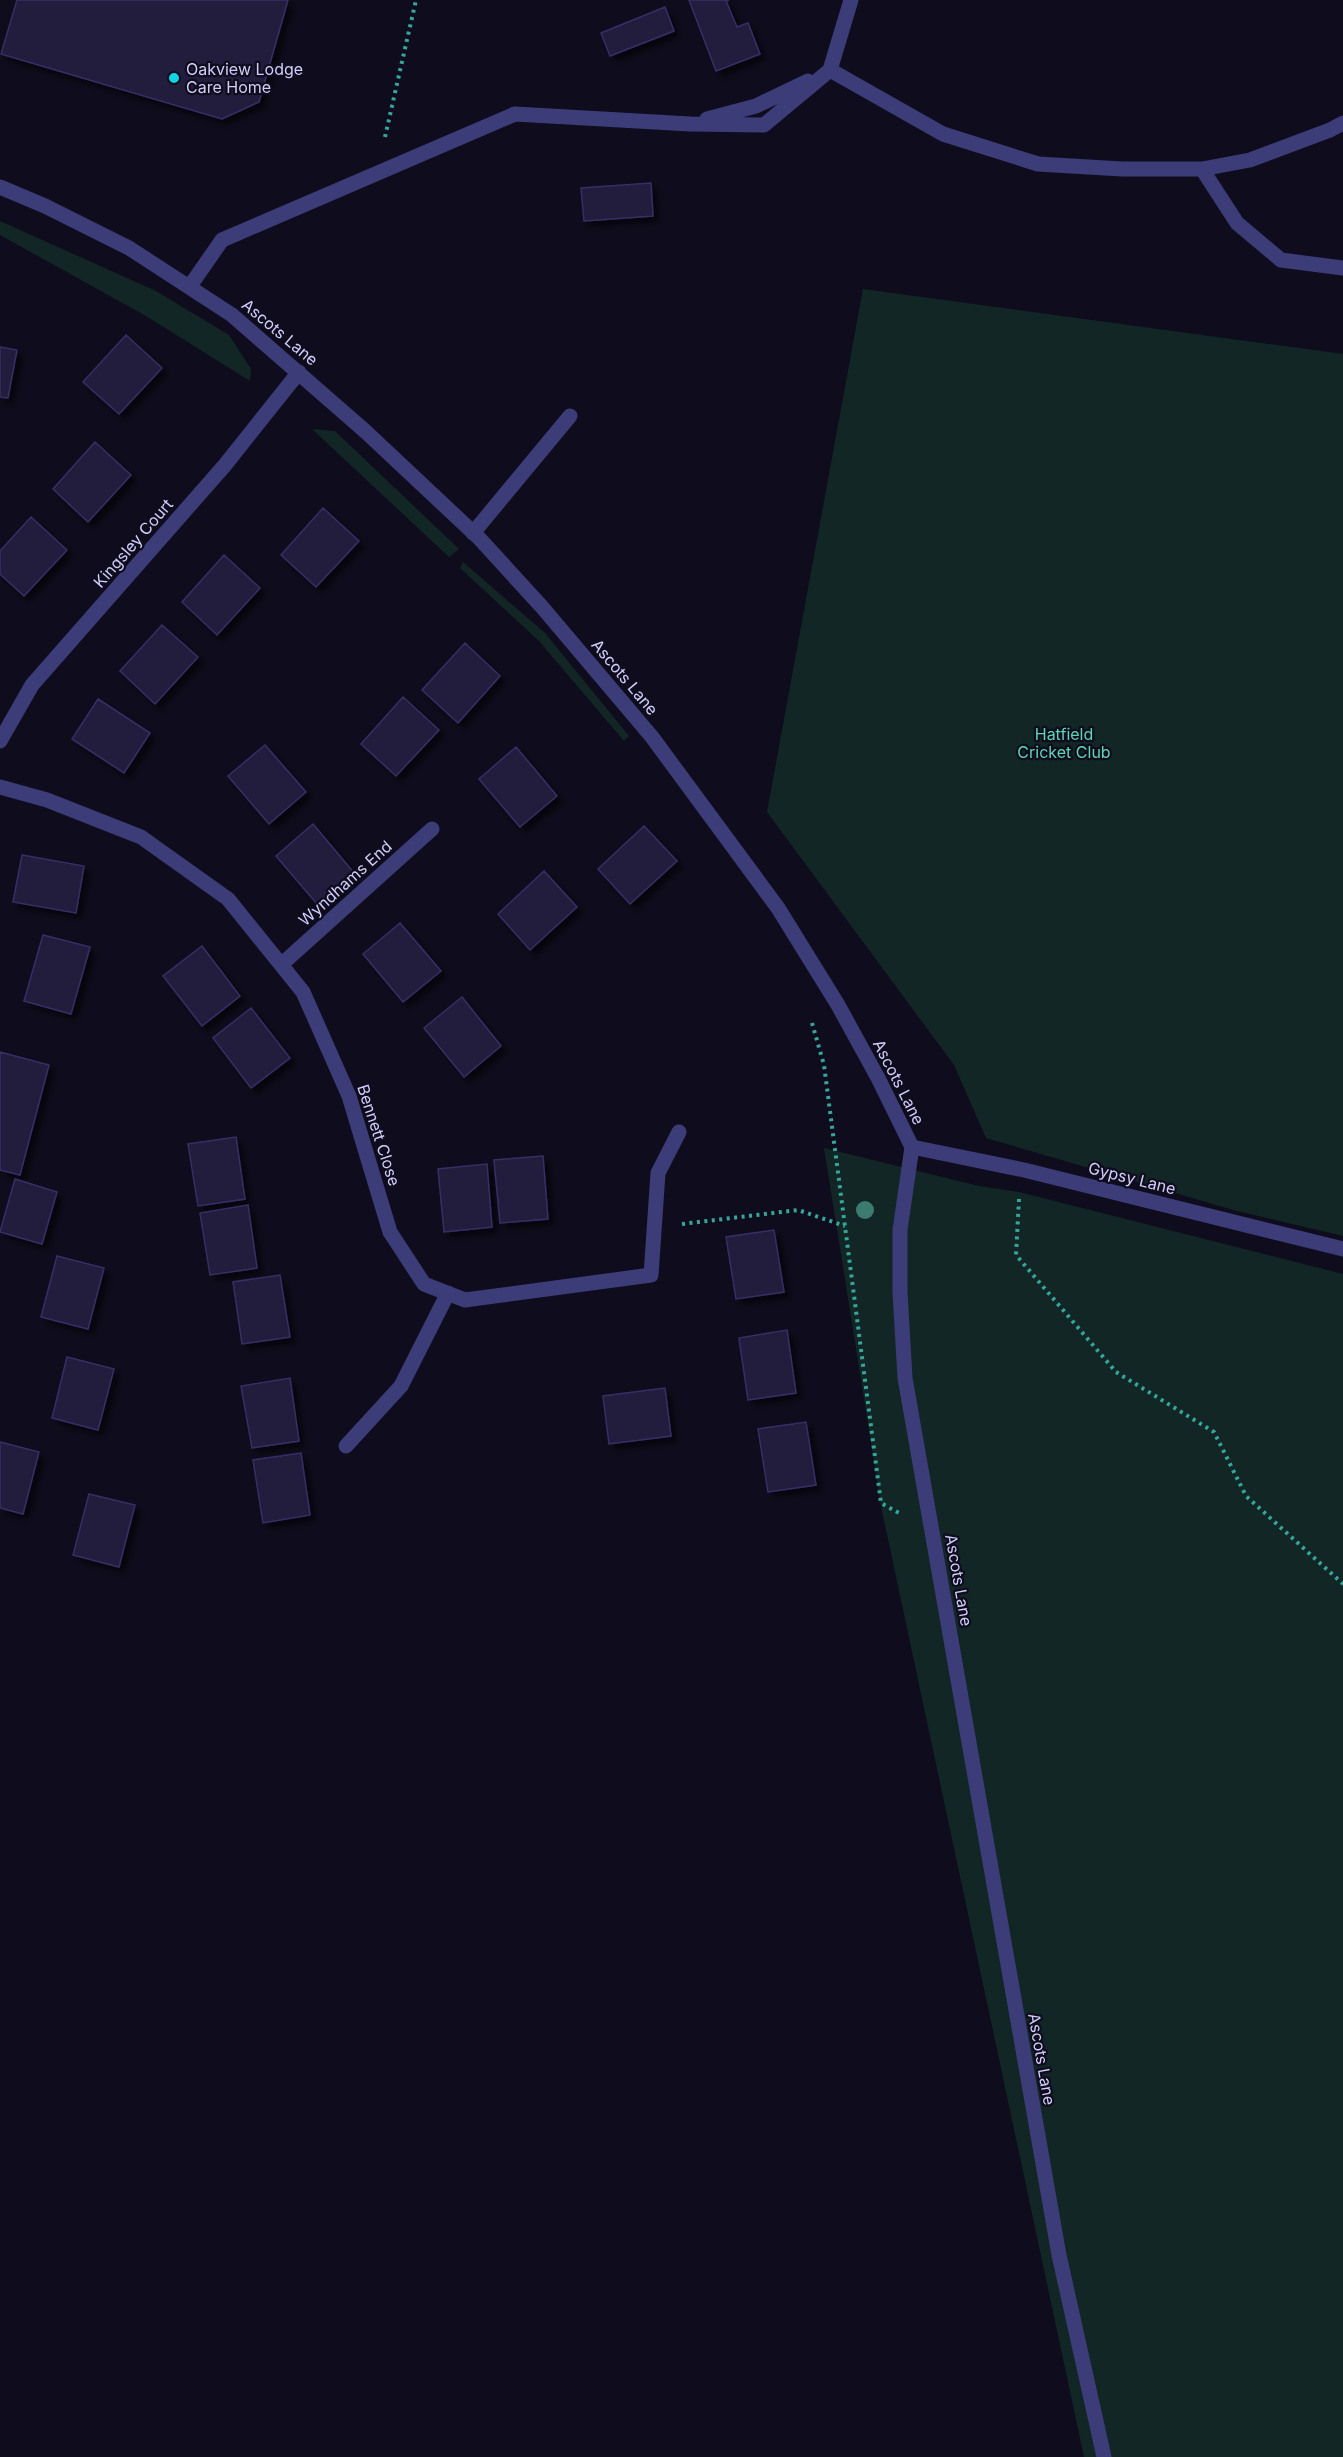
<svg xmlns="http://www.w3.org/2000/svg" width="1343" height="2457" viewBox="0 0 1343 2457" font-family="Inter,sans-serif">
  <defs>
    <filter id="shadow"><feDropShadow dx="5.5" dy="5.5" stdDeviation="3" flood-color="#0009"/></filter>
  </defs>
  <rect width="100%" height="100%" fill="#0f0d1d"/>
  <path fill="#112625" d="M0,221L156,291L229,335L251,369L250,381L146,316L0,235Z
    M863,289L1343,354V1236L1237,1211L986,1138L954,1065L767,812Z
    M312,429L335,431L459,549L449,557Z
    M463,562L545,633L629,736L624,741L539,641L460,568Z
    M824,1148L979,1186L1019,1192L1343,1274V2457H1084L882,1511Z"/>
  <path fill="#211b3c" stroke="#382f66" stroke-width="1.5" filter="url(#shadow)" d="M17,0H288L259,102L222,119L1,54Z
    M689,0H729L726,1L737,27L748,23L760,54L716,71Z
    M665,7L674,31L610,56L601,33Z
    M651,183L653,216L584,221L581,188Z
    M126,335L162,368L119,414L83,382Z
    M0,347L17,350L8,398L0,397Z
    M95,442L131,475L88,522L53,489Z
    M323,508L359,541L316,587L281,555Z
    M31,517L67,550L24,596L0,574V551Z
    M224,555L260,588L217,635L182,602Z
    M162,625L198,657L155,704L120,671Z
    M465,643L500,676L458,723L422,690Z
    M403,697L439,730L396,776L361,744Z
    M98,699L150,733L124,773L72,739Z
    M265,745L306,792L269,824L228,776Z
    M516,747L557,796L520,827L479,779Z
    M313,824L354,873L317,904L276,856Z
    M644,826L677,861L630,904L598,869Z
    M22,855L84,866L76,913L13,902Z
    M544,871L577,907L530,950L498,914Z
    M400,923L441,971L403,1002L363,954Z
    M43,935L90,947L71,1014L24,1001Z
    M202,946L240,996L202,1026L163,976Z
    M462,997L501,1046L464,1077L424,1028Z
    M251,1008L290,1058L251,1088L213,1038Z
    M0,1052L49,1065L20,1175L0,1170Z
    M236,1137L245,1199L198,1206L188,1144Z
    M543,1156L548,1219L500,1223L494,1160Z
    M487,1164L492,1227L444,1232L438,1169Z
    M15,1179L57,1192L42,1244L0,1232Z
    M248,1205L257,1268L210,1275L200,1213Z
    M774,1230L784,1292L736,1299L726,1237Z
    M57,1256L104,1268L88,1329L41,1317Z
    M280,1275L290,1337L242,1344L233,1282Z
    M787,1330L796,1393L748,1400L739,1338Z
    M67,1357L114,1369L98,1430L52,1418Z
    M290,1378L299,1441L252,1448L241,1386Z
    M665,1388L671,1436L609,1444L603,1396Z
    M806,1422L816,1485L768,1492L758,1429Z
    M0,1442L39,1452L23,1514L0,1508Z
    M301,1453L310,1515L263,1523L253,1460Z
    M89,1494L135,1505L119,1567L73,1555Z"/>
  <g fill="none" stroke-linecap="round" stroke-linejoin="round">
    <path stroke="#36a69c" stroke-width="4" stroke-dasharray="3 4.5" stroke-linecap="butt" d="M385,137L416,0
      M812,1023L824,1065L881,1503L899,1513
      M1019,1199L1016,1255L1116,1372L1214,1432L1246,1496L1343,1584
      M682,1224L798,1210L845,1226"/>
    <path stroke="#3c3c78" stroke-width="15" d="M830,70L943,134L1038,164L1122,169H1202L1250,160L1330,130L1343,123
      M707,119L756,106L808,81
      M1202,169L1237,223L1281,260L1343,268
      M0,187L45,206L129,248L232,315L365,431L479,538L542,607L652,737L778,908L838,1005L878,1078L912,1147L900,1230V1292L905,1378L1059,2255L1104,2457
      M190,286L222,240L515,114L690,124L764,125L830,70L851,0
      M473,533L570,416
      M0,741L32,685L225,465L299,372
      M0,787L47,800L141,837L228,899L303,992L349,1096L390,1232L424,1284L465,1300L651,1275L658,1173L679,1132
      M282,964L432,829
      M912,1147L1024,1170L1343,1249
      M346,1446L401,1386L448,1293"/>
  </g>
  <circle fill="#3b7b70" cx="865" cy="1210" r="9"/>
  <circle fill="#11d3e3" stroke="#0f0d1d" stroke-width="2" cx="174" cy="78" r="6"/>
  <g text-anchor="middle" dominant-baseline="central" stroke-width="4.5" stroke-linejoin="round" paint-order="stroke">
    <g font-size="16" fill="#d1cdfb" stroke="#0f0d1d" text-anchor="start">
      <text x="186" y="69">Oakview Lodge<tspan x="186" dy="18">Care Home</tspan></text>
    </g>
    <g font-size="16" fill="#d1cdfb" stroke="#0f0d1d">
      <text transform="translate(280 332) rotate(40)">Ascots Lane</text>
      <text transform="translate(133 543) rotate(-49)">Kingsley Court</text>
      <text transform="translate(625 677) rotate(50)">Ascots Lane</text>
      <text transform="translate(345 883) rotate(-42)">Wyndhams End</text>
      <text transform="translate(899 1082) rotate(63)">Ascots Lane</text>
      <text transform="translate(379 1135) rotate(72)">Bennett Close</text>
      <text transform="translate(1132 1178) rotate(14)">Gypsy Lane</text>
      <text transform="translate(959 1580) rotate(80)">Ascots Lane</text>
      <text transform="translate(1042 2059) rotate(80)">Ascots Lane</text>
    </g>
    <g font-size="16" fill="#5fd5b4" stroke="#0f0d1d">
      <text x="1064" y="734">Hatfield<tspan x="1064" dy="18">Cricket Club</tspan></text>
    </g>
  </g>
</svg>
